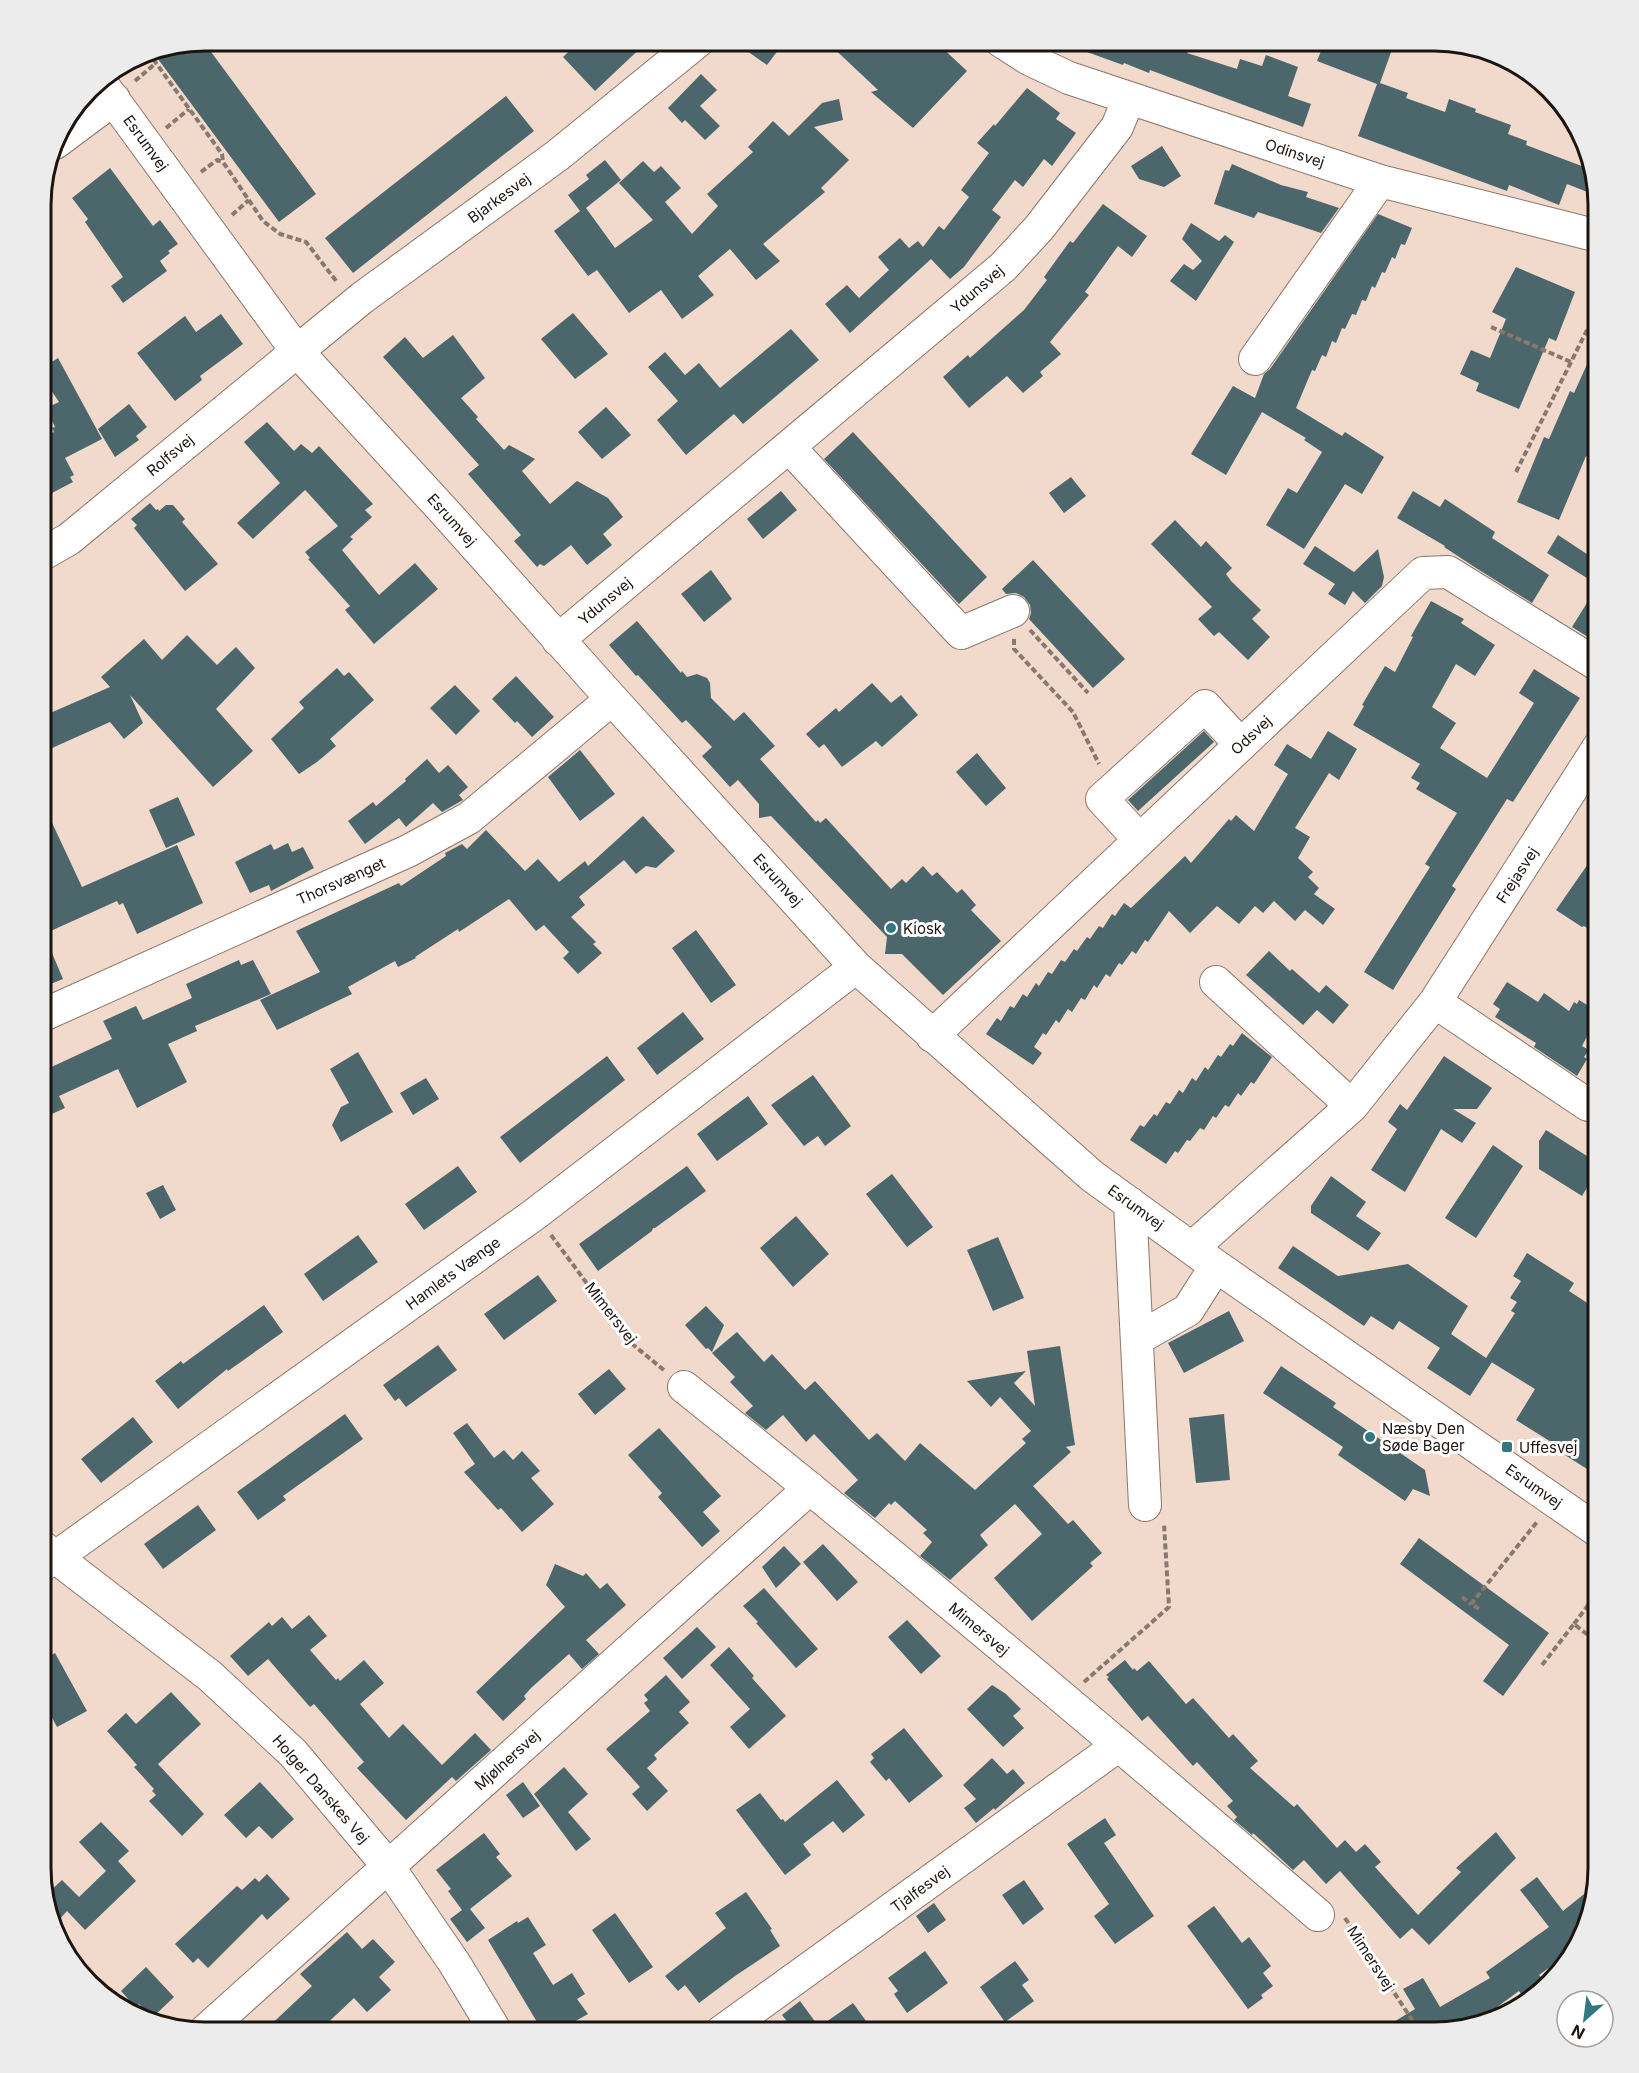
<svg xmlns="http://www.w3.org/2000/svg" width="1639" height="2073" viewBox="0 0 1639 2073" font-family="Inter,sans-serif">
  <rect width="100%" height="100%" fill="#f1d9cc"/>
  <path fill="#4c676c" d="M203,41L316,194L279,222L152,51Z
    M580,41H648L595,91L563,57Z
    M733,41H785L767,65Z
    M826,41H935L967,71L913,128L871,92L878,90Z
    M1063,41H1175L1190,46L1187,53L1237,69L1240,59L1262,66L1266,55L1298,67L1288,96L1311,104L1303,127L1150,70L1149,73L1124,63L1123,65L1062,43Z
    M1325,41H1395L1380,83L1408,93L1406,98L1445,112L1449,99L1476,109L1475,112L1511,125L1508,134L1527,141L1526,145L1587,168L1595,195L1567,184L1559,205L1509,185L1507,191L1358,136L1377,84L1317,61Z
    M701,74L717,90L700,106L720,126L705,140L685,120L682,123L668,108Z
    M1027,88L1060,113L1056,119L1076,133L1052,166L1044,159L1023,187L1015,180L992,210L1001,217L964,267L950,279L931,259L850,333L825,304L847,285L859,298L889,270L878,257L900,238L909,248L918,241L923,247L939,226L944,230L969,197L961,190L989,153L977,143L994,124L995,126Z
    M506,96L534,131L353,273L325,238Z
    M839,99L843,120L814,127L849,160L821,188L825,192L763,244L780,261L756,280L730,249L698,276L714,295L682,319L661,290L629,313L597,270L588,276L554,231L580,211L568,195L589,179L586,175L605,160L621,180L586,208L615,248L653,220L619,183L643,161L654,172L661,166L681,188L665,202L692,234L718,206L707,194L753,152L748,147L773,121L789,136L822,103Z
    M1162,146L1181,176L1164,187L1139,179L1131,166Z
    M1232,164L1281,185L1308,192L1306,197L1339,208L1321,233L1258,212L1254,218L1214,204L1225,170L1229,171Z
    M110,168L153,226L160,220L178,244L168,251L170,253L160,261L167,271L123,303L111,286L123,277L85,222L88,219L72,198Z
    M1103,204L1147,236L1132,257L1118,246L1085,292L1089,295L1050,342L1061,354L1040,372L1043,376L1023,393L1007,376L969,408L943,377L968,355L970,358L1024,310L1047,280L1044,277L1070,241L1073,243Z
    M1378,214L1412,228L1405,245L1401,244L1395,259L1392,257L1385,273L1382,272L1375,288L1372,286L1366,301L1362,300L1356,315L1352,314L1345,329L1342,328L1336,343L1332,341L1326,357L1322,355L1315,371L1312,370L1296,408L1342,436L1345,432L1384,457L1362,494L1345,484L1304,549L1266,525L1288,488L1297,493L1322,452L1304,440L1306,438L1262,412L1226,475L1191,454L1233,386L1255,398L1264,374L1270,369Z
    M1191,223L1219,241L1225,235L1234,242L1196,301L1170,281L1184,264L1193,270L1202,261L1182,239Z
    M1516,267L1575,292L1556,341L1549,338L1519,409L1476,391L1479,383L1460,374L1471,350L1490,358L1506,319L1492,312Z
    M573,313L608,354L575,379L541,339Z
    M221,314L243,344L200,376L202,380L175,401L137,353L185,316L196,332Z
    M791,329L819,360L743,424L734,414L686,455L657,420L678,401L648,367L665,352L685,375L699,363L720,388Z
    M453,335L485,378L461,398L478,417L476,419L504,450L509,445L535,459L522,471L550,504L577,481L608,498L623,517L603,534L612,545L587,565L571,545L544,566L540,564L537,567L514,541L521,535L468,474L479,465L383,357L405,337L423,358Z
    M1599,338V442L1591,459L1586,456L1559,520L1517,502L1544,437L1549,439L1570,391L1574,393Z
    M58,358L102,439L65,458L74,475L70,477L73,482L52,493L41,471V438L54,432L52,428L55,427L46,408L59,402L41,375V369Z
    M129,404L147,427L136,436L139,440L115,457L98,429Z
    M606,407L631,435L602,459L578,432Z
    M267,422L294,451L301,444L312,453L319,446L373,504L365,510L372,517L350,537L353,539L342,550L379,595L415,563L438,589L374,644L345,610L350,606L308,559L310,558L305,552L338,526L308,493L305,490L253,539L237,523L280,483L244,442Z
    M853,432L987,577L959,604L824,459Z
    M1071,477L1086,496L1064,513L1049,493Z
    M781,491L797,510L763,539L747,519Z
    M1413,491L1440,507L1445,499L1495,532L1492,538L1549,575L1532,603L1476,568L1444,547L1445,546L1397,518Z
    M150,503L156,510L158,509L159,511L166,505H173L185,519L182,522L218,564L185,591L134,528L137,525L131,519Z
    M1175,520L1201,547L1206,541L1232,568L1226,574L1231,581L1261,610L1252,619L1270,637L1248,660L1219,632L1214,636L1198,619L1212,607L1151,544Z
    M1558,535L1599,562V644L1572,627L1598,585L1547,553Z
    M1315,546L1354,572L1378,549L1384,577L1382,586L1365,603L1353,591L1345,605L1328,594L1335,584L1303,564Z
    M1033,560L1125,659L1093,688L1029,619L1031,613L1030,605L1024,597L1016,593L1006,594L1002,589Z
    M711,570L732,599L704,622L681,594Z
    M1431,601L1464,619L1461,623L1495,645L1475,676L1456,664L1432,707L1456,723L1440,748L1487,778L1534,703L1519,693L1534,669L1580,698L1513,802L1507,799L1452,886L1456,889L1393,990L1364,972L1430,867L1425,864L1457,813L1416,789L1420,783L1411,778L1420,764L1353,725L1364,706L1362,705L1385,666L1395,672L1413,637L1411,636Z
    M637,621L681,673L682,671L687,677L697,674L707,678L710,683L711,698L734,721L744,712L775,746L760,759L816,822L818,820L820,823L826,818L891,889L902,879L906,883L923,866L932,876L937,872L957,893L962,889L976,905L971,910L1001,941L943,995L902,954H885L887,937L771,816L759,818V804L738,780L730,787L702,756L712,747L686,720L682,723L638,675L636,676L609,645Z
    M187,635L217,665L236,647L255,668L216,709L253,751L213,787L130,695L143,723L124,739L110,722L41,753V717L110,687L101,677L144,639L162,660Z
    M337,668L344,676L349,672L374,700L330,739L336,746L317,762L299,774L271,739L304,708L299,702Z
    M516,676L554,717L532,737L517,721L515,723L492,699Z
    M872,683L891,703L901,695L918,715L882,747L876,741L842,767L824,744L819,748L806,734L836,708L839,712Z
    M455,685L480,711L456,735L430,708Z
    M1204,731L1214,742L1138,811L1128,800Z
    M1328,731L1357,749L1339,780L1329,773L1295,828L1310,837L1298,858L1313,872L1308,877L1319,888L1314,894L1335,909L1323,925L1305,910L1295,921L1274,901L1263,913L1255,906L1239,924L1217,906L1190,933L1169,911L1148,942L1145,940L1136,954L1132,951L1122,965L1119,963L1110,977L1106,974L1097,988L1094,985L1085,1000L1081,998L1072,1012L1068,1009L1059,1023L1056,1020L1046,1035L1043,1033L1034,1047L1042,1053L1033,1065L986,1034L997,1018L1001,1021L1010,1006L1014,1008L1023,994L1027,997L1036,983L1039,986L1048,972L1052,974L1061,960L1065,962L1074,949L1077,951L1087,937L1090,939L1099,926L1103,928L1112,914L1115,916L1124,903L1131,908L1185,856L1191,863L1229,819L1231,821L1236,815L1254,831L1288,774L1274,765L1287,744L1311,759Z
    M580,750L615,794L580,821L548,777Z
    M977,753L1006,788L986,806L956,772Z
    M427,759L439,773L448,765L468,787L459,795L463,800L442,812L433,803L406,827L399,818L365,844L348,821L373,802L376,806L406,781L405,779Z
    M178,797L195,835L166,848L149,810Z
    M41,799L82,887L177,845L203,903L137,934L123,903L119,905L117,901L44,934L63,979L41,988Z
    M643,816L675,851L656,868L646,866L636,874L624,860L579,897L585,905L571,917L596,942L593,944L602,953L578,974L563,958L569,952L544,925L536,931L509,899L459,932L458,929L415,957L416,958L398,967L395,961L348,987L352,994L277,1030L260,1000L320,972L296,931L399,883L401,886L446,856L445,853L462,844L467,849L486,830L525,871L538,859L559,882L585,861L588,866Z
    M288,843L292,852L303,847L314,868L271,891L269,885L250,893L235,862L271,844L274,850Z
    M1599,848V935L1584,926L1582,927L1556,910Z
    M696,930L736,985L711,1003L672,948Z
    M1269,951L1290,971L1292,969L1319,993L1326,985L1349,1005L1333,1024L1317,1010L1303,1025L1246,975Z
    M239,960L241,965L253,960L271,994L195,1026L197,1031L168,1044L187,1082L137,1108L118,1069L59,1096L65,1108L41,1119V1055L47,1069L112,1039L103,1021L136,1006L143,1020L192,998L186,984Z
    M1507,982L1538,1002L1544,993L1569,1011L1574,1002L1577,1004L1579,1000L1597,1011L1595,1015L1597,1017L1582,1046L1589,1050L1584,1057L1587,1059L1577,1076L1534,1047L1536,1043L1495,1017L1500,1009L1493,1004Z
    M683,1012L704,1039L657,1075L637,1048Z
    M1242,1033L1272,1057L1254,1084L1251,1082L1241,1096L1238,1093L1229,1107L1225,1105L1216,1118L1213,1116L1204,1130L1200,1128L1190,1141L1187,1140L1178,1153L1175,1151L1166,1164L1130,1140L1140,1125L1144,1127L1154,1114L1157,1116L1166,1102L1170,1104L1179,1090L1183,1093L1192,1078L1196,1081L1205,1067L1208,1070L1218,1055L1221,1057L1230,1044L1233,1046Z
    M358,1052L393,1112L341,1142L332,1125L341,1107L349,1103L330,1069Z
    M607,1056L625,1080L520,1163L500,1137Z
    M1444,1056L1492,1088L1477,1109H1453L1476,1123L1462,1143L1441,1129L1405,1192L1371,1170L1397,1129L1388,1122L1400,1104L1407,1110Z
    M813,1075L851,1126L825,1146L818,1136L804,1146L771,1105Z
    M426,1078L439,1099L413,1115L400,1093Z
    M748,1096L768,1124L717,1161L697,1134Z
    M1546,1130L1598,1163V1192L1588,1186L1582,1196L1539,1169V1141Z
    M1493,1145L1523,1166L1476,1238L1445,1218Z
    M458,1166L477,1192L424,1230L405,1204Z
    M687,1166L706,1191L655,1228H653L652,1231L598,1271L579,1244Z
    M892,1174L933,1227L907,1247L866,1194Z
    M1331,1176L1366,1202L1356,1216L1381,1233L1368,1251L1311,1213V1206Z
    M163,1185L176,1210L160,1219L146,1193Z
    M796,1216L829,1254L793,1287L760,1248Z
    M358,1235L378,1262L323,1301L304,1274Z
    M998,1237L1024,1298L993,1311L967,1250Z
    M1293,1246L1338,1276L1408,1264L1468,1306L1451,1334L1486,1358L1515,1313L1511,1311L1517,1302L1510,1298L1521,1281L1513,1276L1527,1253L1574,1283L1569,1291L1598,1310V1476L1565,1455L1567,1452L1516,1420L1535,1389L1488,1360L1492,1362L1470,1396L1427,1368L1440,1348L1399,1321L1393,1330L1371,1316L1364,1326L1278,1268Z
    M538,1275L557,1301L504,1340L484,1314Z
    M264,1305L283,1332L228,1371L227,1369L178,1409L155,1381L181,1361L183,1364Z
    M706,1306L724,1325L712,1352L708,1348L706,1349L685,1325Z
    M1229,1311L1244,1341L1184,1373L1168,1343Z
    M737,1332L764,1362L772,1354L805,1390L815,1381L869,1440L877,1433L905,1461L920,1443L975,1490L1026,1443L1022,1439L1031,1431L1000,1397L991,1407L967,1381L1026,1371L1014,1383L1035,1406L1027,1351L1060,1346L1075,1445L1066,1447L1071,1452L1033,1486L1068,1524L1073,1520L1102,1553L1090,1563L1093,1566L1032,1621L994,1578L1042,1534L1015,1504L980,1535L988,1545L950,1580L920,1556L932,1542L923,1533L927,1530L895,1501L891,1505L889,1503L875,1518L844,1493L858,1480L814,1434L806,1442L783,1415L766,1430L745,1413L753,1406L730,1382L735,1377L712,1353Z
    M438,1345L457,1370L406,1407L399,1398L395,1401L383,1385Z
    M1281,1366L1336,1403L1333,1407L1425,1470L1430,1496L1413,1489L1405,1501L1338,1455L1343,1447L1263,1393Z
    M609,1369L626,1389L595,1415L578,1394Z
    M345,1414L363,1439L283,1496L286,1500L258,1520L237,1492Z
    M1224,1414L1230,1480L1196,1483L1189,1418Z
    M133,1417L153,1442L101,1483L81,1459Z
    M467,1423L494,1458L504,1450L513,1460L522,1451L540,1471L531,1478L554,1504L522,1532L501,1508L498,1510L464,1472L475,1464L453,1433Z
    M659,1428L721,1496L703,1512L720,1531L702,1547L658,1497L662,1493L628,1455Z
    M198,1505L216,1530L163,1569L144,1544Z
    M1419,1538L1549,1633L1503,1696L1483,1681L1509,1645L1400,1564Z
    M823,1544L858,1582L837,1601L803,1562Z
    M784,1546L801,1564L776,1588L762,1567Z
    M555,1564L583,1576L586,1573L600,1589L607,1583L626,1605L586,1640L599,1654L582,1669L569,1654L531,1688L524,1696L526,1699L503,1721L476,1692L565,1607L546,1585Z
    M764,1588L818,1649L796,1668L756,1623L758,1622L743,1606Z
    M309,1615L327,1636L310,1650L336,1680L338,1678L340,1681L364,1660L384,1683L360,1704L389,1738L403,1724L442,1765L475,1733L491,1750L456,1781L452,1777L406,1820L357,1768L364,1762L314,1704L310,1707L268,1659L248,1676L230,1656L269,1622L272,1626L282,1617L292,1629Z
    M907,1620L941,1656L921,1674L888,1637Z
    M697,1627L716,1647L682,1679L663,1658Z
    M729,1647L754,1676L752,1678L786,1716L749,1749L730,1727L750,1709L710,1665Z
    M55,1653L87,1711L57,1727L41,1697V1661Z
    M1125,1660L1133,1670L1134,1668L1137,1671L1149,1661L1186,1704L1193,1698L1229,1738L1233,1734L1258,1761L1250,1768L1294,1807L1297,1804L1337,1848L1345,1840L1356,1852L1365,1844L1381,1862L1375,1867L1418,1915L1461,1872L1456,1868L1496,1832L1516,1858L1429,1945L1412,1928L1400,1939L1340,1871L1326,1884L1304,1860L1293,1870L1253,1833L1252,1835L1234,1820L1237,1817L1227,1806L1233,1801L1197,1762L1193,1766L1148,1716L1142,1721L1107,1679L1109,1677L1106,1675Z
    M666,1675L690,1702L679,1712L689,1723L654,1755L657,1759L647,1768L668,1791L647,1811L632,1794L640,1787L606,1749L650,1711L644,1703L648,1700L644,1695Z
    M992,1685L1006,1694L1021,1709L1013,1716L1024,1728L1003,1747L967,1709Z
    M171,1692L201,1724L158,1764L204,1814L182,1836L149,1801L156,1795L152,1791L154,1789L134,1767L137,1765L107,1731L126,1713L136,1724Z
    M904,1728L943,1776L909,1803L889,1778L886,1781L870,1762L874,1758L871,1754Z
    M992,1758L1007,1774L1013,1769L1025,1783L995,1810L994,1808L976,1823L964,1808L976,1799L963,1785Z
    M564,1767L588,1794L568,1812L591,1839L576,1851L534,1794Z
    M837,1780L865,1815L843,1833L833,1821L803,1844L811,1855L785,1875L736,1810L760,1793L781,1820L783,1819L785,1822Z
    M260,1782L294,1819L272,1839L259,1826L246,1838L224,1815Z
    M523,1782L540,1806L523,1818L506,1795Z
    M1105,1818L1116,1835L1104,1843L1154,1916L1115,1944L1094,1916L1109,1904L1067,1844Z
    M101,1822L129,1851L118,1861L136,1881L85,1930L67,1911L57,1922L48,1893L62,1880L79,1897L106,1871L79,1842Z
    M484,1833L500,1854L496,1857L512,1876L470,1909L485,1928L467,1942L450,1919L462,1910L448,1891L451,1889L436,1870Z
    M267,1874L290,1899L267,1920L262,1914L208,1968L198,1958L193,1963L175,1944L237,1886L242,1890L255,1878L259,1882Z
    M1537,1877L1563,1911L1594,1886L1577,1947L1539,1975L1546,1983L1525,2000L1519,1991L1482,2018L1435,2032H1397L1392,2023L1415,2009L1403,1989L1423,1978L1440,2007L1490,1978L1486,1972L1549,1927L1520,1890Z
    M1024,1880L1044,1909L1023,1925L1002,1895Z
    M746,1892L772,1929L770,1930L780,1946L735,1976L699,2003L685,1985L678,1991L665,1976L726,1928L715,1913Z
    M934,1903L946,1920L928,1933L916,1916Z
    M1214,1906L1242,1943L1249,1937L1271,1966L1263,1973L1273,1986L1261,1995L1263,1998L1248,2009L1187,1926Z
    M615,1913L653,1967L629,1983L592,1930Z
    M528,1917L546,1945L533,1953L553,1985L572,1973L585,1994L577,1999L588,2014L556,2032H543L488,1940L517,1921L518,1923Z
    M347,1932L362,1949L373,1939L395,1962L379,1977L391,1990L367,2012L354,1998L318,2032H263L312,1986L300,1974Z
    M925,1951L948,1983L907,2013L894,1994L898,1991L888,1978Z
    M1015,1961L1029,1980L1022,1985L1034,2001L1005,2022L980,1987Z
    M146,1967L174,1997L152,2018L139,2004L136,2008L121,1991Z
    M800,2001L819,2027L853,2003L874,2032H795L782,2015Z"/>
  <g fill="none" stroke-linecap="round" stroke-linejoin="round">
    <defs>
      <path id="minor" d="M1001,41L1029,59L1069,78L1380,181L1598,236
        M99,80L296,350L443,510L612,699L856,967L1092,1176L1216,1266L1598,1531
        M55,143L114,99
        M1255,359L1380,181
        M789,447L961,633L1013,611
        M41,555L69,539L362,298L558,155L698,41
        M558,640L1003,267L1039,228L1117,127L1129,98
        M1140,840L1102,799L1205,706L1241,745
        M1216,982L1352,1106
        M1435,1002L1588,1105
        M41,1016L408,851L469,818L612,699
        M932,1036L1423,573L1448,572L1598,665
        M1130,1203L1145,1505
        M1192,1248L1352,1106L1435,1002L1598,748
        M1137,1339L1188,1310L1216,1266
        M684,1387C899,1558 1109,1736 1318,1915
        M41,1546L210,1676L293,1753L388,1866L455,1964L496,2032
        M41,1566L56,1557L535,1214L856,967
        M204,2032L810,1488
        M721,2032L1119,1745"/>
    </defs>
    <use href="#minor" stroke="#8c776a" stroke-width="34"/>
    <path stroke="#88786f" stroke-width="4" stroke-dasharray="6 3" stroke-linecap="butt" d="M148,52L222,154L223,162L263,221L280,234L306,242L337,282
      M135,81L156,63
      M166,128L189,109
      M201,172L217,160L223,162
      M232,215L249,200
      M1491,327L1571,362
      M1516,472L1591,322L1592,263
      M1030,630L1088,693
      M1014,639V649L1073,712L1099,764
      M551,1235L631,1343L665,1371
      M1462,1597L1471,1604
      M1479,1609L1471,1604L1537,1522
      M1574,1624L1598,1592
      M1542,1665L1574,1624L1598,1643
      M1084,1682L1169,1607L1164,1524
      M1345,1918L1420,2032"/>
    <use href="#minor" stroke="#fff" stroke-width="32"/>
  </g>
  <g fill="#317883" stroke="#fff" stroke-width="2">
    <circle cx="891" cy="928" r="6"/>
    <circle cx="1370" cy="1437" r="6"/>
    <rect x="1501" y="1441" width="12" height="12" rx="3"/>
  </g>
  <g text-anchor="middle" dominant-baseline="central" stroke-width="6" stroke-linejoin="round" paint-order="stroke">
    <g font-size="15" fill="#1c140f" stroke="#fff">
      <text transform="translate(146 143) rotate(54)">Esrumvej</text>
      <text transform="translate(1295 153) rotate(18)">Odinsvej</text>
      <text transform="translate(499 198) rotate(-36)">Bjarkesvej</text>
      <text transform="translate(977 289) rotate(-41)">Ydunsvej</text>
      <text transform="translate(170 455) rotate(-40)">Rolfsvej</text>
      <text transform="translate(452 520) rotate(48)">Esrumvej</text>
      <text transform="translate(605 601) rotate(-40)">Ydunsvej</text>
      <text transform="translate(1251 735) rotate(-43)">Odsvej</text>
      <text transform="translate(1517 875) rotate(-57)">Frejasvej</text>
      <text transform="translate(778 880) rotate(48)">Esrumvej</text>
      <text transform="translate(341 881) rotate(-24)">Thorsvænget</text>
      <text transform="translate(1136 1207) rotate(36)">Esrumvej</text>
      <text transform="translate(453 1273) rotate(-36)">Hamlets Vænge</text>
      <text transform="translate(611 1313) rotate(52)">Mimersvej</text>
      <text transform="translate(1534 1486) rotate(35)">Esrumvej</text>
      <text transform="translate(979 1629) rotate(40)">Mimersvej</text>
      <text transform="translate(507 1760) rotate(-42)">Mjølnersvej</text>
      <text transform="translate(321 1789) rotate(49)">Holger Danskes Vej</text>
      <text transform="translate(920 1889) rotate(-36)">Tjalfesvej</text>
      <text transform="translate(1371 1958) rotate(57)">Mimersvej</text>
    </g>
    <g font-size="15" fill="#1c140f" stroke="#fff" text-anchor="start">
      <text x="903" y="928">Kiosk</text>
      <text x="1382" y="1428">Næsby Den<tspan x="1382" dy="17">Søde Bager</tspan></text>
      <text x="1519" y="1447">Uffesvej</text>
    </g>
  </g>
  <path d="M0 0H1639V2073H0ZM205 51H1434A154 154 0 0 1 1588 205V1868A154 154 0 0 1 1434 2022H205A154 154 0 0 1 51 1868V205A154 154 0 0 1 205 51Z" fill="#edecec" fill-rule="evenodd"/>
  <path fill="none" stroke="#1c140f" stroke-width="3" d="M205 51H1434A154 154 0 0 1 1588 205V1868A154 154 0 0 1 1434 2022H205A154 154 0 0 1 51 1868V205A154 154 0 0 1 205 51Z"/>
  <g transform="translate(1585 2019) rotate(208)"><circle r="28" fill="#ffffff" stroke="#a4a19f" stroke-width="1.5"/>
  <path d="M0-4.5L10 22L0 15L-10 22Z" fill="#317883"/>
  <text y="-9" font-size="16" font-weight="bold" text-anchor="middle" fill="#1c140f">N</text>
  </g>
</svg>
